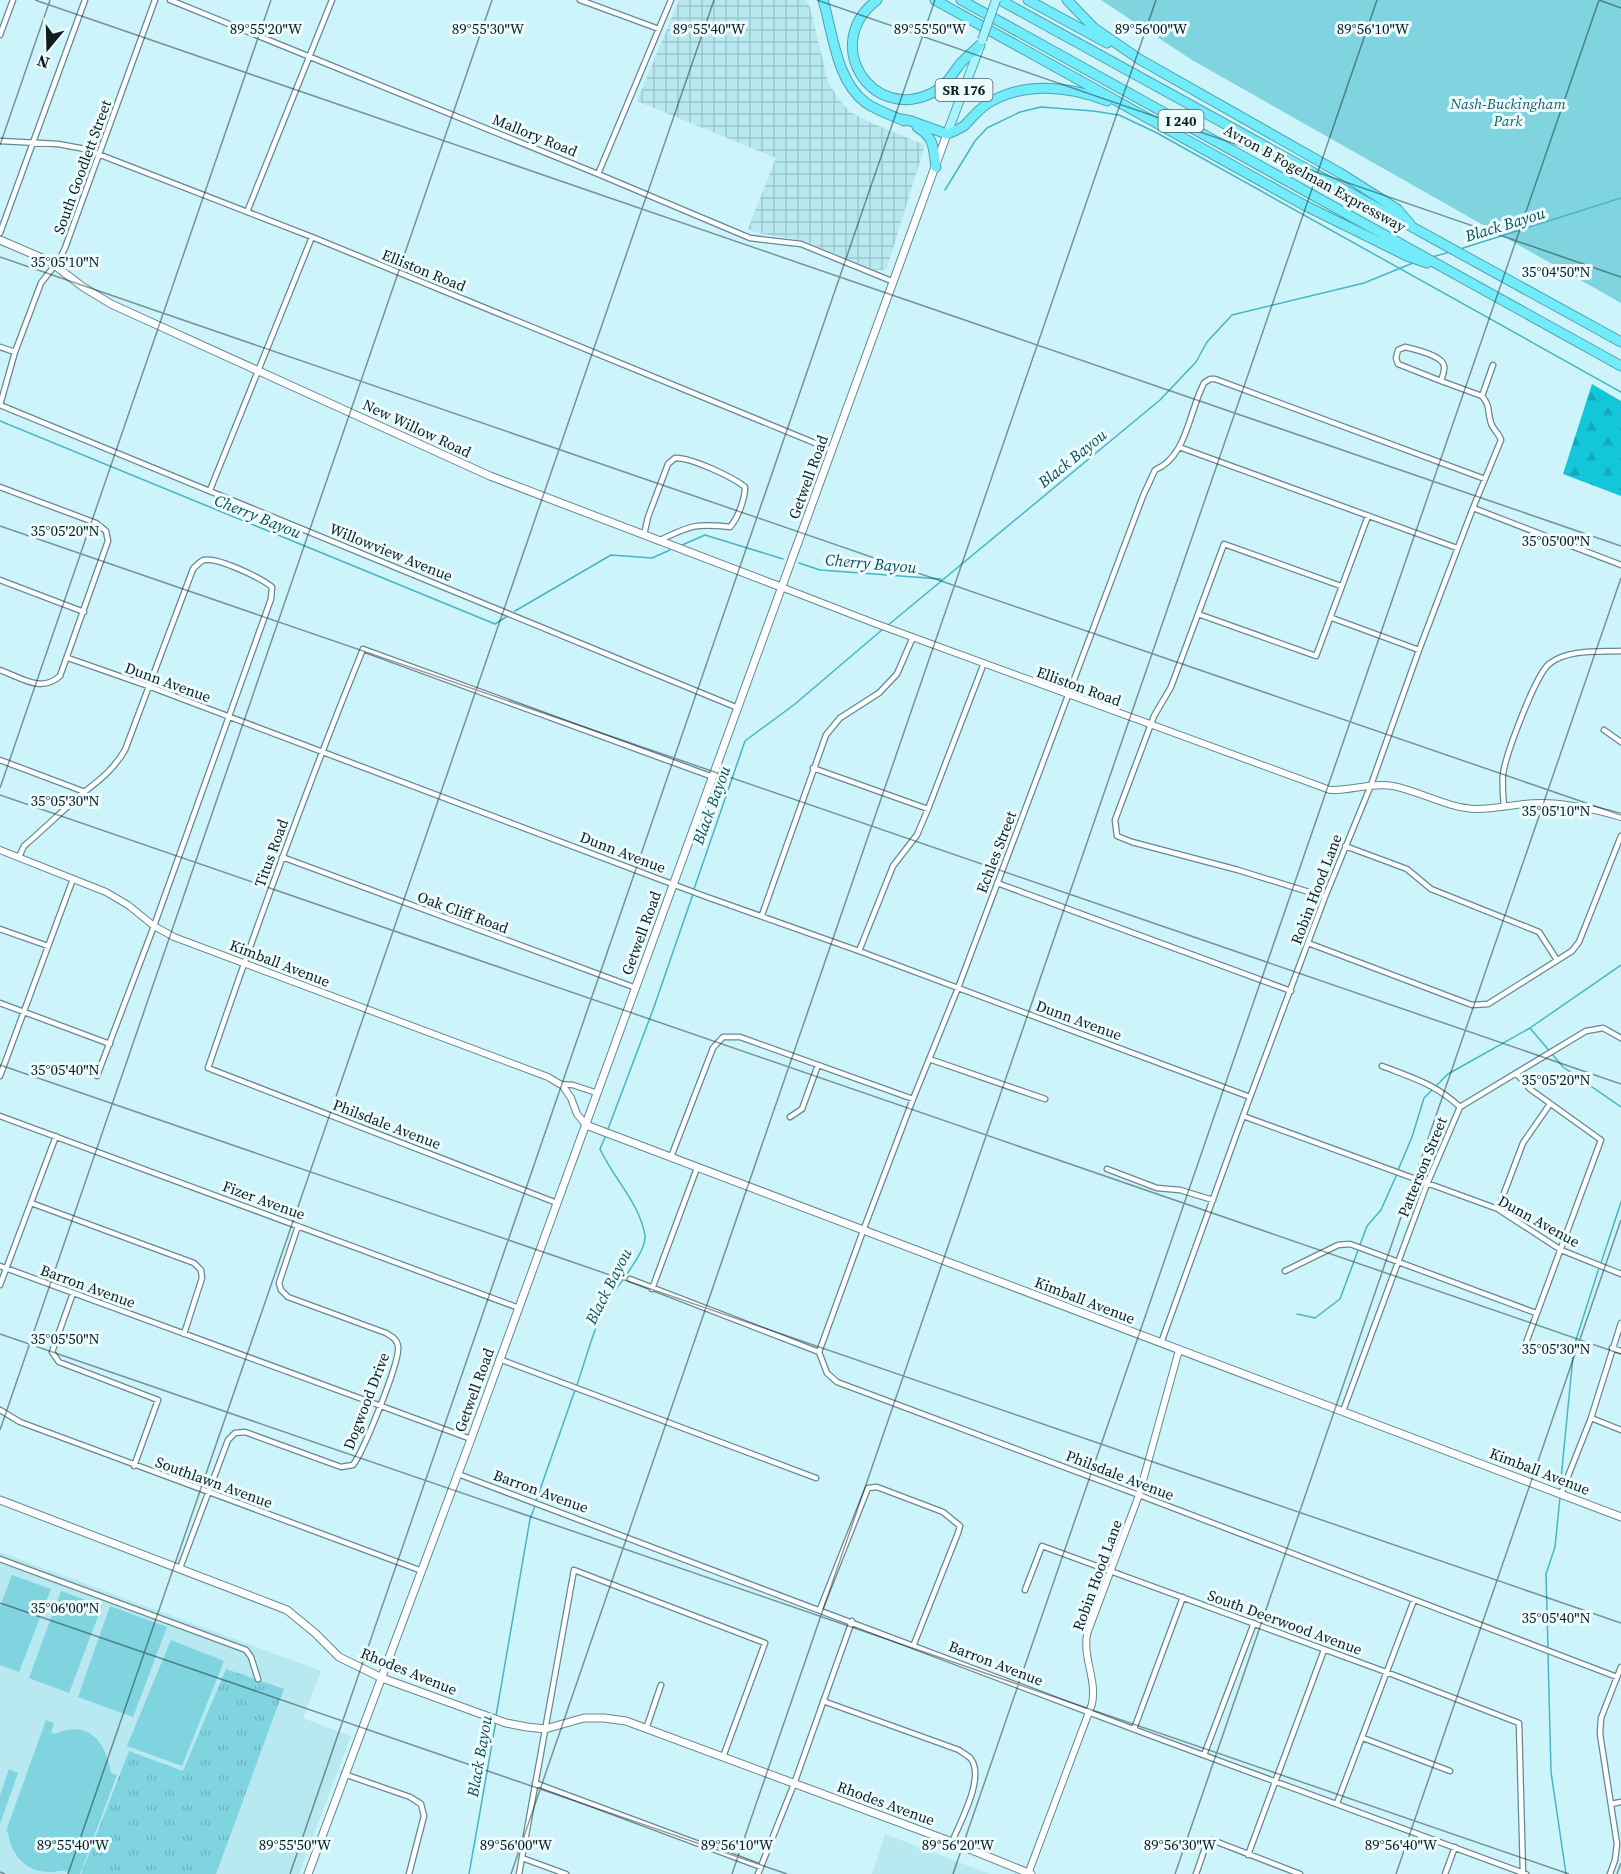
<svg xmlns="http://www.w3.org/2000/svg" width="1621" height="1874" viewBox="0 0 1621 1874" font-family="'Source Serif 4',serif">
  <defs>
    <pattern id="industrial-grid" width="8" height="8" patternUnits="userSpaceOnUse" patternTransform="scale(1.5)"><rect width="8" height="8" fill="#b8e8f0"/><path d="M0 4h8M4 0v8" fill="none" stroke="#9dc7cd"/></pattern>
    <pattern id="grass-tufts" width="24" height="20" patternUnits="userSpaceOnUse" patternTransform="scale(1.5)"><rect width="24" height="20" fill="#7fd4e0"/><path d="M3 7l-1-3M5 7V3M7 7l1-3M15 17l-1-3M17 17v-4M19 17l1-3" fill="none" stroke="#6db6c0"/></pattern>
    <pattern id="forest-firs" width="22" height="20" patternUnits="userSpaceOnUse" patternTransform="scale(1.5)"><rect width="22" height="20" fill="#14c6d9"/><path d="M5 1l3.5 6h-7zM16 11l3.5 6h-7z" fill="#12aaba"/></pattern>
  </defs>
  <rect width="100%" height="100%" fill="#ccf4fa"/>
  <path fill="#b8e8f0" d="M0,1552L321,1671L303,1718L351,1736L299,1874H0Z
    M885,1834L990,1874H872Z"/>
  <path fill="url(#industrial-grid)" d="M679,0H806L810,7L828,82L838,98L850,112L869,122L925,145L887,268L883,270H875L805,241L758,233L748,229L776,158L637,101Z"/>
  <path fill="url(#grass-tufts)" d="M226,1669L284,1689L216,1874H81L129,1751L183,1771Z"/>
  <path fill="url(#forest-firs)" d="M1592,384L1621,401V496L1563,474Z"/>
  <path fill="#7fd4e0" d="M1101,0H1621V303L1192,60Z
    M12,1575L51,1589L19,1672L0,1665V1607Z
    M61,1591L102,1606L69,1693L29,1678Z
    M110,1606L167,1627L133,1717L78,1697Z
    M171,1640L224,1661L182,1766L127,1746Z
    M46,1720L54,1723L51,1732L54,1734C88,1719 106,1741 111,1773L117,1775L80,1874H67L68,1872C61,1869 56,1872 49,1872C26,1872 10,1854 8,1832L6,1831Z
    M9,1769L18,1773L0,1824V1795Z"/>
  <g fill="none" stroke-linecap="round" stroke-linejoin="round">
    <path stroke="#46b6c5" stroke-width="1.5" d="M945,190L975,141L987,128L1020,112L1041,107L1093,111L1119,115L1157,133L1621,392
      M1460,249L1621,198
      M1432,257L1450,252
      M0,421L495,624L506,617
      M682,545L705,535L783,559
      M799,563L820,570L941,579
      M515,611L611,555L652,558L670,550
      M887,626L1160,400L1196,362L1207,342L1232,315L1364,283L1413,263
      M694,889L745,741L795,704L883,629
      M1621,965L1530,1028L1563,1067L1621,1107
      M1436,1086L1448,1074L1530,1028
      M608,1129L654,1007L693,894
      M1398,1170L1412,1137L1424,1098L1433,1089
      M1601,1263L1621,1202
      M1297,1314L1315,1318L1340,1299L1367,1226L1381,1210L1397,1174
      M577,1385C587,1356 595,1321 612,1295C621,1281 647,1251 645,1235C639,1202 613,1178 600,1149L605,1137
      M1560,1489L1574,1346L1599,1268
      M536,1501L575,1390
      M1548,1649L1546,1574L1555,1547L1560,1497
      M1548,1654L1551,1772L1566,1874
      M496,1716L530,1519L535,1506
      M469,1874L496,1721"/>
    <defs>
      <path id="minor" d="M155,0L65,248L59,260L41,283L15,352L0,405L738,708
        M170,0L598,174L750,238L801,244L894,282
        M580,0L659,29
        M0,35L13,0
        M0,141L58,144L85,149L312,237L832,450
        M598,174L671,0
        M247,212L332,0
        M0,233L85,0
        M0,347L15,352
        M1405,347C1414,349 1443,356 1444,366C1445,371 1442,377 1441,381L1398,364L1396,358L1398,350Z
        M1441,381L1482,396
        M1179,447L1457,548
        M0,487L96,523L106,531L108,541L60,676C41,693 22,678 0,670
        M210,490L312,237
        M1473,508L1621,565
        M644,535L648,517L668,464L675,458C690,457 733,477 745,487C745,499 738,518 730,527C694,523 690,526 658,541
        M0,580L84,612
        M1198,614L1316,656L1368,516
        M1332,618L1419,650
        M68,658L148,686L704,896L859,951L1250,1097
        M1604,730L1621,742
        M0,760L85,792
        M813,768L928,809
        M1504,807C1503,795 1502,786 1503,774C1506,754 1535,676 1549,664C1567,649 1599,652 1621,651
        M1345,846L1407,869L1431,889L1539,932L1557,960
        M19,857L24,846C44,829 63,810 83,793C101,779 113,770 125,750L193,569C196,566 200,561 204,560C218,557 261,578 272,587L271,599L154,926L97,1076
        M282,857L636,988
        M997,883L1291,991
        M1325,897L1238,870L1132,842L1117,836L1115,820L1154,716L1171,687L1224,544L1341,586
        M762,915L826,735L840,718L879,693L897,674L913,637
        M0,929L48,946
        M1308,943L1472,1005L1488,1004L1572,951L1579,942L1621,836
        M859,951L893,866L917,835L928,809L984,663
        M0,1003L110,1044
        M929,1059L1045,1099
        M1382,1066C1413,1078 1435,1084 1460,1107
        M1516,1073L1530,1089L1601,1140L1523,1351
        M0,1076L73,879
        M559,1084L573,1085L597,1093
        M0,1116L519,1308
        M1243,1116L1498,1209L1561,1250L1621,1274
        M790,1117L802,1109L818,1065
        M671,1157L713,1048L723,1037H740L913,1099
        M1107,1169L1157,1188L1180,1190L1213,1200
        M31,1203L194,1263L201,1270L202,1278L184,1334
        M557,1203L208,1068C256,927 307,787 363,649L713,777
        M1498,1209L1523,1143L1550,1104
        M0,1266L471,1439
        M1285,1271L1338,1245L1350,1244L1536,1313
        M630,1279L819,1352L827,1373L837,1382L1139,1495L1617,1677
        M0,1285L56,1136
        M652,1289L697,1168
        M73,1293L52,1352L59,1362L158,1400L134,1466
        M1161,1343L1243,1116L1325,897L1371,785L1419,650L1473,508L1501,440C1499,433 1493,430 1491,423C1487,411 1491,407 1482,396L1493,365
        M1612,1348L1621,1351
        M819,1352L863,1231L913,1099L958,988L1143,496L1155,470C1187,457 1189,411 1204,383L1210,379H1215L1485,479
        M499,1359L816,1478
        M0,1410L20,1422L422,1571
        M1343,1411L1427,1184L1460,1107L1586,1031L1603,1028L1621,1038
        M1591,1418L1621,1430
        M458,1474L1149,1735L1526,1874
        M1561,1494L1591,1418L1621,1323
        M0,1559L246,1650L251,1657L258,1679
        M180,1568L228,1440L235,1433L245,1432L341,1467L353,1465C363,1452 401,1360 398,1346C397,1339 391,1336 386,1333L288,1297L281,1290L279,1283L298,1226
        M1025,1590L1042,1546L1386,1672L1519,1723L1523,1873
        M820,1609L868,1488L877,1487L943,1512L960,1526L958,1533L914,1644
        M823,1701L959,1750C962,1753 968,1755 971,1759C985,1778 960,1822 952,1842
        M646,1729L661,1685
        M1134,1729L1183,1597
        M1363,1738L1450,1771
        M1204,1755L1254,1623
        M344,1774L410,1797L421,1804L424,1816L409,1874
        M535,1783L761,1867
        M1337,1803L1414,1600
        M1611,1804L1621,1802
        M1248,1855L1324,1650
        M522,1858L566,1874
        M519,1874L574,1570L765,1643L723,1757
        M758,1874L794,1784L852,1621
        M1196,1874L1205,1848L1212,1840L1300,1874
        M1445,1874L1455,1847
        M1610,1874L1615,1860L1617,1844L1600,1734L1601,1718L1621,1667"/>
      <path id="tertiary" d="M781,587L874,623L1330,790C1351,791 1372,782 1393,786C1422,792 1447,808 1477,809C1498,809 1519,803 1540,803C1568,803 1594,809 1621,817
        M0,850L106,892L128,905L154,926L174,937L548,1077L563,1086L571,1098L577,1114L586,1125
        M1028,1874L1092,1704C1097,1679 1083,1660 1087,1634L1139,1495L1179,1350"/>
      <path id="secondary" d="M0,240L49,261L83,287L111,304L490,476L781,587
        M586,1125L1621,1517
        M0,1500L287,1610L315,1633L339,1657L382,1678L506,1723L527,1727L545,1729L584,1718H604L626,1721L952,1842L1031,1874
        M308,1874L471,1439L947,134"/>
      <path id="primary" d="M947,134L980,46"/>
      <path id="motorway" d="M823,0C833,33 836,81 866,103C878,111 891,115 904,121
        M877,0C820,44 872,123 932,93C945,87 952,75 960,64C966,57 974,51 980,45
        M935,0L1304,205L1407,256L1427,263
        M961,0L1621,366
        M1000,0L1621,342
        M1028,0L1107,43
        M1067,0L1094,28L1139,59L1340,173L1397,209L1410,224
        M901,119L911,121L947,134C953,132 959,129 964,126C972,118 978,110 987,104C1023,81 1070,86 1107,101
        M917,127C935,138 933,148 936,167"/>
    </defs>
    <use href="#minor" stroke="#64898e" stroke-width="7"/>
    <use href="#tertiary" stroke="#64898e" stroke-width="8"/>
    <use href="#secondary" stroke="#64898e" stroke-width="9"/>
    <use href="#primary" stroke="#4fa3ae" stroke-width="10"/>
    <use href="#motorway" stroke="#4fa3ae" stroke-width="11"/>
    <use href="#minor" stroke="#fff" stroke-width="4.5"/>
    <use href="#tertiary" stroke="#fff" stroke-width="6"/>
    <use href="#secondary" stroke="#fff" stroke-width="7"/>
    <use href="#primary" stroke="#aaf3fd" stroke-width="8"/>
    <use href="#motorway" stroke="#72ebfb" stroke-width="9"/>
    <defs>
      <path id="primary-bridge" d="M982,40L996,0"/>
    </defs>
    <use href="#primary-bridge" stroke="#4fa3ae" stroke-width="10" stroke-linecap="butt"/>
    <use href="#primary-bridge" stroke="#aaf3fd" stroke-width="8"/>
  </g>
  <path fill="none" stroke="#0e1d1f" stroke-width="1.5" stroke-opacity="0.45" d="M35,0L1621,546M817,0L1621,277M1599,0L1621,8M0,145L50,0M0,257L1621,815M0,526L1621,1084M0,788L271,0M0,795L1621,1354M0,1065L1621,1623M0,1334L1569,1874M0,1430L492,0M0,1603L787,1874M0,1872L5,1874M68,1874L714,0M290,1874L935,0M511,1874L1156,0M732,1874L1377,0M953,1874L1599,0M1175,1874L1621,578M1396,1874L1621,1220M1617,1874L1621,1863"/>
  <g text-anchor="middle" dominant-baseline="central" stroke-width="6" stroke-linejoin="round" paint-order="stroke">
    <g fill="#edfcfe" stroke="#516062" stroke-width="1.5">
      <rect x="935.5" y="79" width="57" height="22" rx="4.5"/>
      <rect x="1158.5" y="110" width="45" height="22" rx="4.5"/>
    </g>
    <g font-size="14" font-weight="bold" fill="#0e1d1f">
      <text x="964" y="90">SR 176</text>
      <text x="1181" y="121">I 240</text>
    </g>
    <g font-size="15" font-style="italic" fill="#1e5c64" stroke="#edfcfe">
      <text x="1508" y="103">Nash-Buckingham<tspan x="1508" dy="17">Park</tspan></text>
    </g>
    <g font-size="15" fill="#0e1d1f" stroke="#edfcfe">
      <text transform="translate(535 135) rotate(22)">Mallory Road</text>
      <text transform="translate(82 167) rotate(-70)">South Goodlett Street</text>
      <text transform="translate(1315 178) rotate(29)">Avron B Fogelman Expressway</text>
      <text transform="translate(424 270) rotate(22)">Elliston Road</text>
      <text transform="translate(417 428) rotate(25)">New Willow Road</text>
      <text transform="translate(808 477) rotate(-70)">Getwell Road</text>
      <text transform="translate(391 552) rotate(22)">Willowview Avenue</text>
      <text transform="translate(168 682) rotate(20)">Dunn Avenue</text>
      <text transform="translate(1079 686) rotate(20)">Elliston Road</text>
      <text transform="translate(623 852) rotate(21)">Dunn Avenue</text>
      <text transform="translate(996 852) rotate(-69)">Echles Street</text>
      <text transform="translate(271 853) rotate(-70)">Titus Road</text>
      <text transform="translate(1316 889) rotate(-69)">Robin Hood Lane</text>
      <text transform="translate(463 912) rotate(20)">Oak Cliff Road</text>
      <text transform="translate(641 933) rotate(-70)">Getwell Road</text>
      <text transform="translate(280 963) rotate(21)">Kimball Avenue</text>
      <text transform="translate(1079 1020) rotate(20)">Dunn Avenue</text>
      <text transform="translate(387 1124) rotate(21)">Philsdale Avenue</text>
      <text transform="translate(1422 1167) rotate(-68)">Patterson Street</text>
      <text transform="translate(264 1200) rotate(20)">Fizer Avenue</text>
      <text transform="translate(1539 1221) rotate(29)">Dunn Avenue</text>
      <text transform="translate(88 1286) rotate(20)">Barron Avenue</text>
      <text transform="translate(1085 1300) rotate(21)">Kimball Avenue</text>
      <text transform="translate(474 1390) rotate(-70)">Getwell Road</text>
      <text transform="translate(366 1401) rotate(-69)">Dogwood Drive</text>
      <text transform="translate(1540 1471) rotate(21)">Kimball Avenue</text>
      <text transform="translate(1120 1475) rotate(21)">Philsdale Avenue</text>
      <text transform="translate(214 1482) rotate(20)">Southlawn Avenue</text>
      <text transform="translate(541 1491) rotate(20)">Barron Avenue</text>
      <text transform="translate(1097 1575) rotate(-70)">Robin Hood Lane</text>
      <text transform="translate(1285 1622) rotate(20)">South Deerwood Avenue</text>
      <text transform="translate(996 1663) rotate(21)">Barron Avenue</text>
      <text transform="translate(409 1671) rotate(22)">Rhodes Avenue</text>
      <text transform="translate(886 1803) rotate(20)">Rhodes Avenue</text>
    </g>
    <g font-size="16" font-style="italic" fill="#094d55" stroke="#edfcfe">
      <text transform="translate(1505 224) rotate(-17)">Black Bayou</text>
      <text transform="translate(1072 458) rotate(-39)">Black Bayou</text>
      <text transform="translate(258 516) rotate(22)">Cherry Bayou</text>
      <text transform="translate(871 563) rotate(5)">Cherry Bayou</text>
      <text transform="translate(711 805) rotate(-70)">Black Bayou</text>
      <text transform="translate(608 1286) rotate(-63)">Black Bayou</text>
      <text transform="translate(479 1756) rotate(-80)">Black Bayou</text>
    </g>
  </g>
  <g font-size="15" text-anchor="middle" fill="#0e1d1f" stroke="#edfcfe" stroke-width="6" stroke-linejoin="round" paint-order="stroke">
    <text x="488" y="34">89°55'30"W</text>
    <text x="266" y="34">89°55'20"W</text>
    <text x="709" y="34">89°55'40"W</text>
    <text x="930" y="34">89°55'50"W</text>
    <text x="1151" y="34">89°56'00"W</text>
    <text x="1373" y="34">89°56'10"W</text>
    <text x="65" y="267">35°05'10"N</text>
    <text x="1556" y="277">35°04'50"N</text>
    <text x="65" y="536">35°05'20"N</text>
    <text x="1556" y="546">35°05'00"N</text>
    <text x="65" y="806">35°05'30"N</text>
    <text x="1556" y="816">35°05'10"N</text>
    <text x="65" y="1075">35°05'40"N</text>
    <text x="1556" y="1085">35°05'20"N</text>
    <text x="65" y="1344">35°05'50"N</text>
    <text x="1556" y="1354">35°05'30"N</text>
    <text x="65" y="1613">35°06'00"N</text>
    <text x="1556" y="1623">35°05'40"N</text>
    <text x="73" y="1850">89°55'40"W</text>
    <text x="295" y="1850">89°55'50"W</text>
    <text x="516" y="1850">89°56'00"W</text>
    <text x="737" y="1850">89°56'10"W</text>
    <text x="958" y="1850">89°56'20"W</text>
    <text x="1180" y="1850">89°56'30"W</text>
    <text x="1401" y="1850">89°56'40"W</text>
  </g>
  <g transform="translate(48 48) rotate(199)" stroke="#edfcfe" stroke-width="4.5" paint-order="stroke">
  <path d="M0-4.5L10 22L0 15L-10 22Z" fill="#0e1d1f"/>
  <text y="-9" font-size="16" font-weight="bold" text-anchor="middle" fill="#0e1d1f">N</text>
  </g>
</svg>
